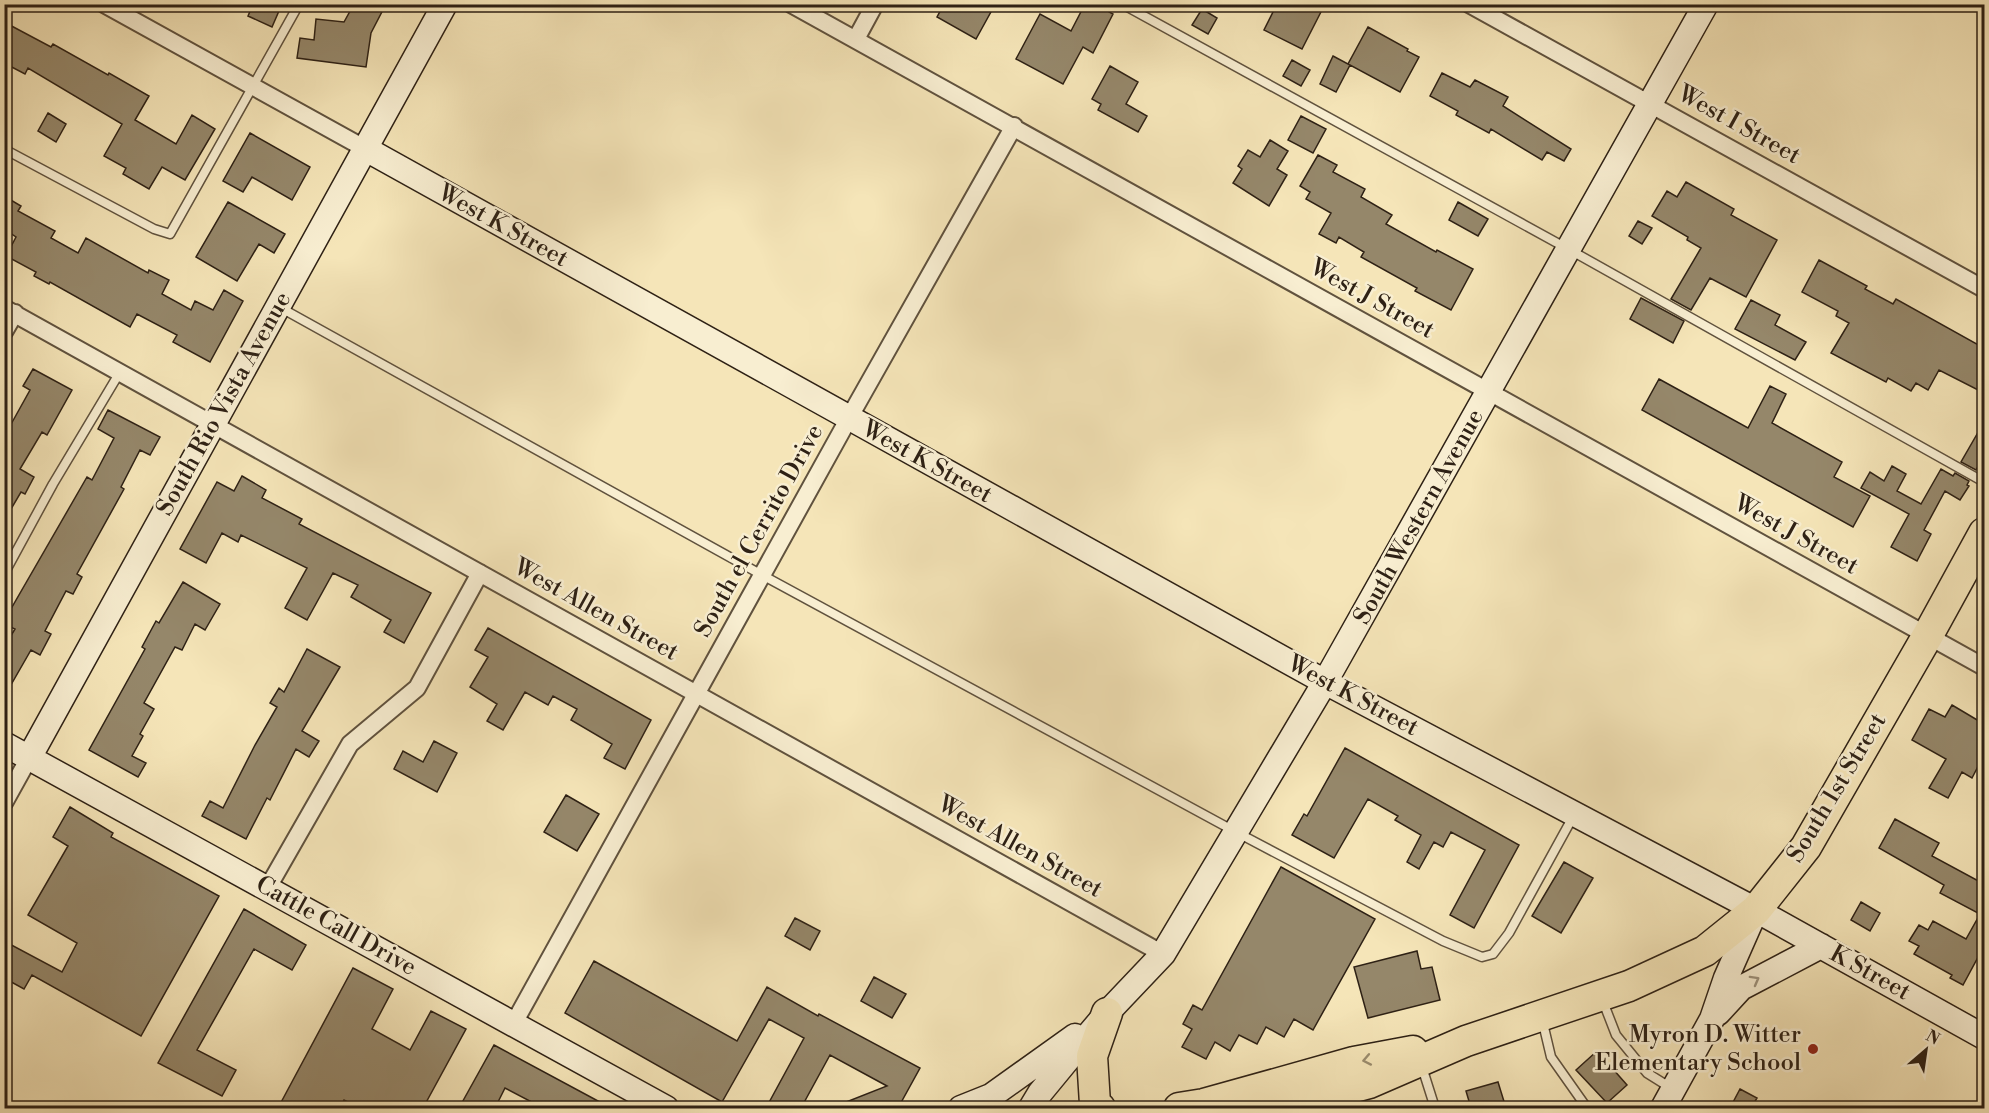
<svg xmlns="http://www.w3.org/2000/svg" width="1989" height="1113" viewBox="0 0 1989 1113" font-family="'Libre Bodoni',serif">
  <rect width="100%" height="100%" fill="#f5e5b8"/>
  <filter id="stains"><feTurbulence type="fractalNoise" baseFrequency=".00333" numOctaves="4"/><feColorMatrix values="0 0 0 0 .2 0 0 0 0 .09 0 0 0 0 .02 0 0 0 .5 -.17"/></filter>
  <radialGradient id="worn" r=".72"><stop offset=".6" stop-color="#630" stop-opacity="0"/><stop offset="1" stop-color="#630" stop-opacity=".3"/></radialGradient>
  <path fill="#95876a" stroke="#2e2115" stroke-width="1.5" d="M253,4H282L272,27L248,16Z
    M354,4H386L371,33L366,67L297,58L300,38L314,40L316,19L344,22Z
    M944,4H983L992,10L976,39L937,17Z
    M1085,4H1095L1113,14L1093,53L1083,47L1063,84L1016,59L1040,14L1071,31Z
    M1277,4H1325L1302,49L1264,30Z
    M1202,9L1217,18L1208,34L1192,25Z
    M4,22L51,47L53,44L108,75L109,73L149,96L135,120L176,144L192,115L215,129L185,180L162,167L149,189L123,174L126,168L104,156L122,124L28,68L25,74L4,63Z
    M1368,27L1408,49L1407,51L1419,57L1400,92L1348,64Z
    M1333,56L1350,65L1336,92L1320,84Z
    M1292,60L1310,70L1301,86L1283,76Z
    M1110,66L1138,82L1126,104L1147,116L1138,132L1098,110L1101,104L1092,99Z
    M1442,73L1470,87L1475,80L1508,97L1503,106L1571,149L1564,161L1547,152L1542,160L1491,129L1489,133L1456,115L1458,111L1430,96Z
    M48,113L66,124L56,142L38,131Z
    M1301,116L1326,129L1313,153L1288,140Z
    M250,133L310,167L292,200L252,177L243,192L223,181Z
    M1270,140L1288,151L1277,169L1287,175L1269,206L1233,183L1242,169L1238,166L1248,150L1260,157Z
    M1318,155L1337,165L1333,172L1365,189L1361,197L1392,215L1386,224L1436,252L1437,250L1473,269L1451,310L1415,291L1417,288L1361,257L1364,252L1339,237L1336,243L1319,234L1331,213L1306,199L1310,192L1300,186Z
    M1686,182L1734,209L1731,215L1777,240L1746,297L1710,278L1691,310L1671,299L1701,248L1687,240L1688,237L1652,216L1667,191L1677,197Z
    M4,196L21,206L18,211L55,231L51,238L78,253L86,238L148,273L149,270L169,280L162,294L191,310L195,301L213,310L224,290L243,301L210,362L173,342L177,335L137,314L130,327L50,282L49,284L34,276L36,272L6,256L16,237L7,231L4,235Z
    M228,202L285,234L274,253L259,244L237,281L196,257Z
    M1458,202L1488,219L1478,236L1449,220Z
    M1638,221L1652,228L1642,244L1629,236Z
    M1819,260L1867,286L1865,289L1893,304L1896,299L1984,348L1978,363L1984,366V393L1939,370L1928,390L1916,383L1911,391L1888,378L1886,382L1831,353L1849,323L1836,316L1838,311L1802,292Z
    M1641,298L1684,321L1673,343L1630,319Z
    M1751,300L1780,315L1775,325L1806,342L1795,360L1735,329Z
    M33,369L72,390L47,435L42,432L20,469L34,477L25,494L21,492L4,521V459L10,449L4,446V422L10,426L30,390L23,386Z
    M1659,379L1748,428L1770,386L1786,394L1772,423L1842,462L1834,477L1870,496L1853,527L1642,410Z
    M108,410L160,437L150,455L140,450L121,487L124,489L77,574L82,577L73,594L66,591L45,631L51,634L40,655L31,650L4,697V647L15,629L4,624V621L87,477L92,480L114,438L98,429Z
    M1984,422V455L1976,470L1961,462Z
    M1892,466L1906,474L1897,491L1921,504L1941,469L1953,476L1955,473L1969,481L1967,485L1969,486L1960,500L1945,491L1924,530L1931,534L1917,561L1891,547L1909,514L1861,488L1870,472L1884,481Z
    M242,476L266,490L262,498L302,519L299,524L431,593L404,643L384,632L391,620L351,597L358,585L333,573L307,620L285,608L307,568L241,535L238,542L222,533L206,563L180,549L217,482L234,491Z
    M183,582L220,604L205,630L195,624L182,650L175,647L144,703L154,709L140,734L143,736L132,756L146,763L138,777L89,750L145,649L142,647L156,621L159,623Z
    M488,628L651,720L625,769L604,758L612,744L571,720L577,709L553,696L548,705L525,692L503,730L487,721L497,704L470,687L488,657L475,650Z
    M307,649L340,667L302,731L319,741L309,757L296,749L270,800L267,798L246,839L202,816L210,801L223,808L255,745L277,707L270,703L279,688L284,692Z
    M1952,705L1984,724V755L1972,778L1962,772L1948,798L1929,788L1946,759L1912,740L1929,709L1945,717Z
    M434,741L457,753L437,792L394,769L403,751L423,762Z
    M1345,748L1519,845L1474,928L1450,915L1485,850L1451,832L1443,847L1434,842L1419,869L1407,862L1421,835L1395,820L1398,816L1368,799L1334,858L1292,835L1304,814L1307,816Z
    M566,795L599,814L577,851L544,832Z
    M70,807L113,833L111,837L219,896L141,1036L32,975L24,989L4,978V941L62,972L77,943L28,915L68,846L53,837Z
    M1895,819L1939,843L1932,856L1984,884V946L1963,985L1950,978L1952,975L1914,954L1919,946L1909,941L1919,925L1928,930L1933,921L1966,939L1980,914L1940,893L1944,885L1879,848Z
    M1564,862L1593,878L1561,933L1532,916Z
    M1281,867L1375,919L1313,1030L1294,1019L1284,1037L1266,1027L1257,1044L1239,1035L1230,1051L1215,1042L1206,1059L1182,1047L1192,1029L1183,1024L1193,1005L1202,1010Z
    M1861,902L1880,913L1870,931L1851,920Z
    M244,909L306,945L292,970L254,949L197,1050L236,1070L222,1096L158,1063Z
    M795,918L820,931L810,950L785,936Z
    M1417,951L1421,969L1432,967L1440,1000L1368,1018L1354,967Z
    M594,961L737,1041L767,987L818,1016L819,1014L920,1068L898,1108H831L887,1086L830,1055L801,1108H766L804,1038L769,1019L722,1102L565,1013Z
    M353,968L393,989L372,1029L410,1050L431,1011L466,1029L423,1108H360L344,1100L340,1108H278Z
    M874,977L906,994L892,1018L861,1001Z
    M494,1045L611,1108H543L505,1088L495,1108H459Z
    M1597,1051L1627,1085L1607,1103L1576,1070Z
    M1498,1082L1506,1108H1471L1466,1091Z
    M1740,1089L1757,1098L1751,1108H1730Z"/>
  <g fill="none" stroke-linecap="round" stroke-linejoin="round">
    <defs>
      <path id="lane" d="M1122,4L1570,250L1984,482
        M4,149L154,229L170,234L299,4
        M281,308L762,575L1236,832L1443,941L1482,957L1493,954L1509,933L1574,815
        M4,574L53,484L120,372
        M1602,999L1616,1035L1647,1073L1671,1088
        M1542,1019L1551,1057L1587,1108
        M1422,1067L1435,1108"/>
      <path id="street" d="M104,4L364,148
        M791,4L1984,667
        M1469,4L1984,289
        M856,39L875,4
        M4,308L1163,954
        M4,332L15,313
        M4,803L29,758
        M267,889L350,744L417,688L480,573
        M514,1023L849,418L1014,126"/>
      <path id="secondary" d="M364,148L1325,682L1756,910L1984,1037
        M4,744L666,1108
        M29,758L445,4
        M1718,1013L1741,988L1821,946
        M961,1108L991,1096L1075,1036
        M1031,1108L1040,1093L1068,1059L1107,1013L1163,954L1325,682L1706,4
        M1663,1108L1712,1019L1726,978L1756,910"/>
      <path id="highway" d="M1100,1108L1095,1104L1092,1056L1107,1013
        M1179,1108L1204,1104L1354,1062L1413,1051
        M1276,1108L1369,1083L1466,1041L1629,986L1705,951L1756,910L1806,847L1928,635L1984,533"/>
    </defs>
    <use href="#lane" stroke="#60523e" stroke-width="11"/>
    <use href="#street" stroke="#60523e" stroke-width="20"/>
    <use href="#secondary" stroke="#2e2115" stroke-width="27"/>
    <use href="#highway" stroke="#2e2115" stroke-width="33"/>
    <use href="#lane" stroke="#f8eed1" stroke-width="8"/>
    <use href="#street" stroke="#f8eed1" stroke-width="16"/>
    <use href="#secondary" stroke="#f8eed1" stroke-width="24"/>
    <use href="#highway" stroke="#f5e5b8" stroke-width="30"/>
  </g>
  <defs><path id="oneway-chevron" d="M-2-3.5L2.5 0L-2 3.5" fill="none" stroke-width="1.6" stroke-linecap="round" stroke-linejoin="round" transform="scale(1.5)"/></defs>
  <use stroke="#9d927c" href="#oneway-chevron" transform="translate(1755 980) rotate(-29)"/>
  <use stroke="#9b8d6f" href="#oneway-chevron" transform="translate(1367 1060) rotate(169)"/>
  <circle fill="#8f2418" stroke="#f8eed1" stroke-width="2" cx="1813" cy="1049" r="6"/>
  <g text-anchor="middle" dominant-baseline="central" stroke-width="5" stroke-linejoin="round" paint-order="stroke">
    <g font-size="24" fill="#2e2115" stroke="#f8eed1">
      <text transform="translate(1739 125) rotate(29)">West I Street</text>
      <text transform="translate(503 226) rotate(29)">West K Street</text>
      <text transform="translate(1372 299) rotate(29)">West J Street</text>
      <text transform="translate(224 404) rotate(-61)">South Rio Vista Avenue</text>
      <text transform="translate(927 462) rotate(29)">West K Street</text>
      <text transform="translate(1419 517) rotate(-61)">South Western Avenue</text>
      <text transform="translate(759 531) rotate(-61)">South el Cerrito Drive</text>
      <text transform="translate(1796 535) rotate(29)">West J Street</text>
      <text transform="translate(596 610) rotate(29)">West Allen Street</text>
      <text transform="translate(1353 696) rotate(28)">West K Street</text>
      <text transform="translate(1837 788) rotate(-59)">South 1st Street</text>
      <text transform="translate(1020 847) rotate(29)">West Allen Street</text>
      <text transform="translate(336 926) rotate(29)">Cattle Call Drive</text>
      <text transform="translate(1870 973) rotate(29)">K Street</text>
    </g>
    <g font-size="24" fill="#2e2115" stroke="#f8eed1" text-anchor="end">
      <text x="1801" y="1035">Myron D. Witter<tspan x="1801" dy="28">Elementary School</tspan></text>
    </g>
  </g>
  <rect width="1989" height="1113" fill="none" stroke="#f5e5b8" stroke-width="24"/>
  <rect x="6" y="6" width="1977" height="1101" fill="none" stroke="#2e2115" stroke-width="3"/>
  <rect x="12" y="12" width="1965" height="1089" fill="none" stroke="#2e2115" stroke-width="1.5"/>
  <g transform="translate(1926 1050) rotate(29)" stroke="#f8eed1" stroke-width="4.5" paint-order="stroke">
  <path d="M0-4.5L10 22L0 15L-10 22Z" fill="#2e2115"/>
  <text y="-9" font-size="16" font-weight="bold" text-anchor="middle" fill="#2e2115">N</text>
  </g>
  <rect width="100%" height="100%" filter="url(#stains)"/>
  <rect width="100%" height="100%" fill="url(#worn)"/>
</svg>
